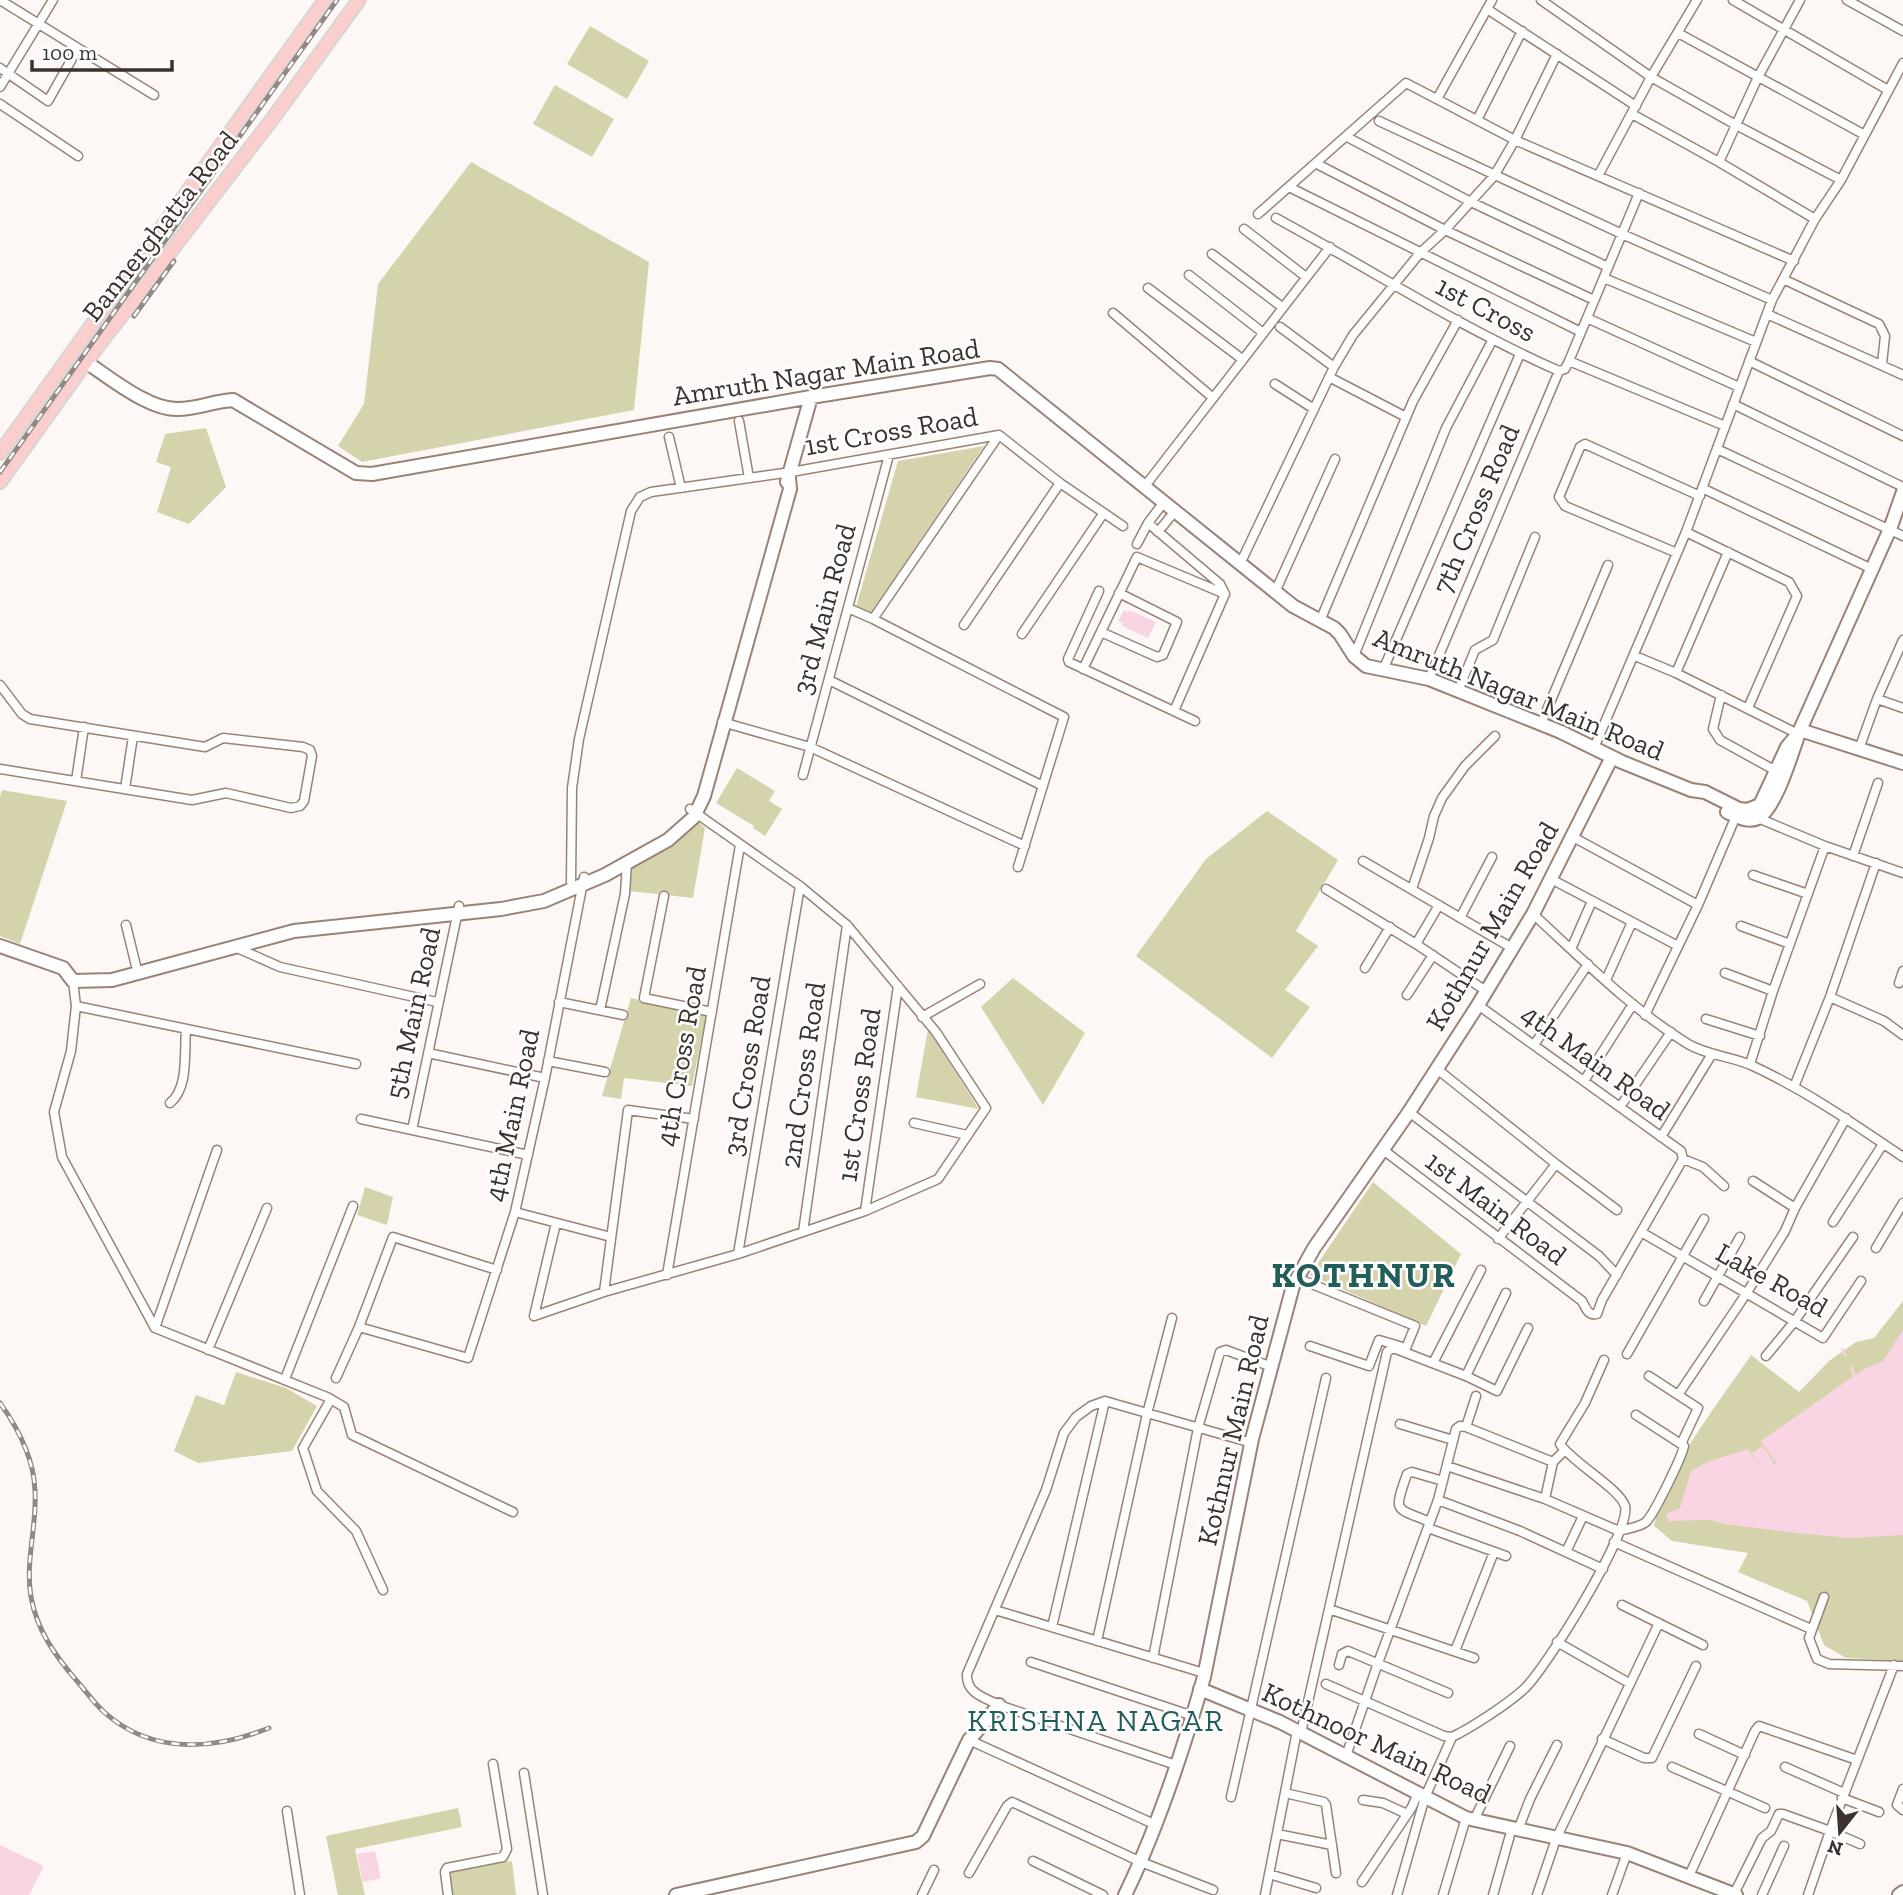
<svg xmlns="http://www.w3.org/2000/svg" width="1903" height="1895" viewBox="0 0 1903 1895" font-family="'Zilla Slab',serif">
  <rect width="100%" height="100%" fill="#fdf8f6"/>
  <path fill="#d4d3ac" d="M590,26L649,61L627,99L567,64Z
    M555,85L614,119L592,157L533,124Z
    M471,162L649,262L634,410L362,462L338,446L364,404L378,284Z
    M206,428L226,487L189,524L157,512L171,467L156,462L165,434Z
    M984,446L870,614L856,607L898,461Z
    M737,768L775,791L769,801L782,809L765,836L753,828L754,826L716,803Z
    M2,790L67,801L20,944L0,936V797Z
    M1267,811L1338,860L1296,931L1318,946L1285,990L1310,1007L1272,1058L1136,956L1206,859Z
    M697,821L705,828L693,898L629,891L628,868Z
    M1013,978L1085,1033L1043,1105L981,1007Z
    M631,998L706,1016L692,1086L624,1078L621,1099L602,1096Z
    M928,1029L979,1109L916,1097Z
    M1373,1182L1461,1254L1426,1326L1310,1275Z
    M365,1187L393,1197L387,1225L357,1215Z
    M1903,1301V1661L1846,1658L1824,1645L1807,1601L1738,1572L1748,1553L1672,1541L1654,1526C1664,1470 1719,1403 1751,1355L1799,1392L1829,1361L1856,1342L1874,1338Z
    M236,1372L286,1388L317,1406L292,1451L198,1463L174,1451L196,1395L224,1405Z
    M458,1808L462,1827L355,1849L365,1895H338L326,1836Z
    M512,1861L516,1895H453L450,1871Z"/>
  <path fill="#f9d4e2" d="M1124,610L1128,612L1129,610L1156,622L1148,638L1122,626L1123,623L1118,621Z
    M1903,1330V1535L1850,1538L1796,1533L1725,1524L1711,1520L1668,1521L1666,1514L1680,1508L1691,1471L1707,1462L1748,1449L1764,1471L1752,1453L1763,1446L1774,1463L1770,1466L1776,1463L1761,1441L1864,1369L1883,1361Z
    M0,1845L44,1866L29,1895H0Z
    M375,1851L381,1878L363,1882L357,1854Z"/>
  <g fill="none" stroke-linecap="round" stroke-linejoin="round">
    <path stroke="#f9d4e2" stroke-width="2.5" d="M1842,1349L1845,1355
      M1851,1367L1854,1375"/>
    <defs>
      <path id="street" d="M0,0L154,95
        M1541,0L1651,77L1736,125L1841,180
        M1733,0L1888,90
        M1847,0L1903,31
        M1487,9L1636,106
        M1678,33L1863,134
        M0,68L48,101L78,48
        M0,87L53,0
        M1437,99L1492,0
        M0,104L78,156
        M1632,114L1719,162
        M1477,120L1522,31
        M1379,121L1622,234L1772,300
        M1347,137L1471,202L1608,267
        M1317,164L1445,230L1594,300
        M1598,176L1651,77L1697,0
        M1289,187L1581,332
        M1258,214L1406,83L1515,140L1557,54
        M1276,218C1370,269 1461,328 1559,371
        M1815,219L1841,180L1903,63
        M1244,229L1306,277
        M1212,254L1282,307
        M1189,275L1262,332
        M1604,278L1756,342
        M1783,279L1879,324L1885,336L1882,364
        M1148,288L1242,359
        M1113,313L1212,397
        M1767,314L1903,375
        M1587,318L1739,387
        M1280,327L1334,367
        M1569,361L1725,426
        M1749,361L1903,436
        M1329,377L1406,417
        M1275,384L1314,409
        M1733,404L1903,487
        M739,421L749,478
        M669,437L681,488
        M1717,449L1903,536
        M1145,486L1330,247
        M1702,488L1872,569
        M1148,523L1220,584L1225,594L1174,711
        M1158,532L1175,511
        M1686,532L1789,582L1797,596L1748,708
        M1137,544L1148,523L1164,502
        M1677,553L1565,506L1559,497L1580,447L1585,444L1700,496
        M1240,564L1334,367L1353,335L1420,253L1445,230L1494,176L1515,140L1794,261
        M1276,590L1335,459
        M1099,591L1068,659L1069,662L1195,721
        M848,608L873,619L1064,717L1018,867
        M873,619L999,435
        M1320,621L1413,401L1458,320
        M964,625L1060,483
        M1101,632L1157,657L1163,655L1177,622L1119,593
        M1022,634L1103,514
        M1354,656L1446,428L1493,339
        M1635,656L1676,673L1798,734
        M1083,669L1137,557L1225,594
        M1383,670L1520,354
        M1676,673L1728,552
        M1429,679L1559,371L1565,369L1569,361L1639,193
        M829,680L1043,786
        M0,685L22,714L30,719L205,747L223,738L303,747L310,750L312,756L304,801L300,806L291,808L226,793L192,800L0,769
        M1458,691L1475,650L1493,640L1535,537
        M1721,695L1713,729L1720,740L1776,771
        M1877,699L1903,708
        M722,722L810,747L1025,846
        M1541,724L1608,565
        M1594,748L1686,532L1772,300L1815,219L1719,162L1758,77L1800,0
        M1859,749L1877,699L1903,640
        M803,775L889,455
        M76,781L84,727
        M125,789L133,736
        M1758,818L1825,846L1903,873
        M1573,837L1698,905
        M1853,856L1878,783
        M1363,861L1512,948
        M1876,863L1830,997L1884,1021L1903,1035
        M1753,875L1808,894
        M1551,879L1678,946
        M571,882L572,788L579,739L631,511L640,497L651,492L791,472L999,435L1060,483L1123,526
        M1326,889L1416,944L1439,905
        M1412,889L1429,838L1434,816L1442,798L1465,766L1495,736
        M664,896L644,998L712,1012
        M1533,914C1582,959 1630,1008 1688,1044C1708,1056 1732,1056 1753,1066C1807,1091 1854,1124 1903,1157
        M1460,918L1492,857
        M126,925L136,966
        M1741,926L1790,944
        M1416,944L1486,991
        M235,947L280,967L437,1002
        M1571,949L1592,901
        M1365,968L1390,927
        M1725,973L1773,991
        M1606,980L1632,922
        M73,981L76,1006L71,1051L54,1112L62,1157L155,1328L327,1397L344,1407L352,1435L513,1512
        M1899,983L1903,971
        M1407,995L1433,955
        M559,1002L623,1015
        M1478,1005L1681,1151L1683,1159
        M76,1006L356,1064
        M600,1010L625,894L627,862
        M1645,1015L1698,905L1736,816
        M922,1017L980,984
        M1706,1019L1760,1036
        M1534,1045L1588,964
        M428,1053L545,1078
        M548,1061L605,1072
        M1750,1064L1773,991L1825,846
        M1437,1069L1556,1164L1617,1210
        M1584,1081L1633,1004
        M1794,1087L1830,997
        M170,1103C189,1088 184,1052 186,1029
        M1620,1107L1671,1032
        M1409,1112L1599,1256L1617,1275
        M361,1119L528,1155
        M914,1123L967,1135
        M412,1130L459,906
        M1661,1137L1712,1054
        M1382,1149L1582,1301C1586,1308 1588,1316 1597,1314L1602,1300L1683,1159
        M1683,1159L1703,1167L1724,1186
        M1753,1181L1795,1208
        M865,1211L898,986
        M515,1212L611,1237
        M1833,1222L1883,1144
        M803,1232L847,925
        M1641,1232L1823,1338L1861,1281
        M1498,1239L1556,1164
        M1876,1248L1903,1203
        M738,1254L800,886
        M667,1275L740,845
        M1297,1278L1415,1326L1406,1348L1379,1340L1369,1366L1310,1346
        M604,1292L628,1110L694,1119
        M1704,1301L1740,1237
        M534,1316L604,1292L738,1254L865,1211L938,1179L986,1108L936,1032L847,925L800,886L690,809
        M534,1316L556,1223
        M359,1327L468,1358L515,1212L545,1078L584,877
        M155,1328L217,1150
        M208,1350L267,1208
        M1627,1354L1704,1219
        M1766,1356L1794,1322L1853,1237
        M1433,1363L1481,1270
        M1466,1376L1506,1293
        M1649,1376L1698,1408L1682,1442
        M336,1378L359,1327L393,1237L497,1270
        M285,1379L353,1206
        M1678,1395L1746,1294L1785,1231L1795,1208L1846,1118
        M331,1399L303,1448L317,1491L356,1531L383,1590
        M1400,1424L1453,1440
        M1466,1427L1476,1396
        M1447,1466L1545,1499L1619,1531C1626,1529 1640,1527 1646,1522C1654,1514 1681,1459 1684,1446L1636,1415
        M1545,1499L1553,1462L1565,1450
        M1438,1500L1520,1531L1603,1569
        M1430,1522C1395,1507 1393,1514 1407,1474L1412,1472L1443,1481
        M1428,1528L1506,1556
        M1614,1542L1811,1629
        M1566,1552L1583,1516
        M1824,1597L1809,1638L1817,1659L1829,1664L1903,1666
        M1622,1605L1703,1645
        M1329,1609L1474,1658
        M995,1610L1204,1673
        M1052,1627L1105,1401
        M1097,1641L1147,1414L1172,1318
        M1557,1642L1629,1683
        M1455,1651L1494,1552
        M1153,1658L1198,1428L1220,1352L1226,1350L1272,1367
        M1031,1662L1193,1716
        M1339,1665L1342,1654L1348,1651L1448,1693
        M1326,1684L1444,1736L1452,1737C1471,1728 1506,1705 1523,1690C1544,1672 1632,1530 1625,1506C1619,1488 1573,1463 1560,1444L1585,1403L1604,1360
        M1301,1733L1387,1352L1391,1349H1396L1466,1376L1497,1391L1528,1328
        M1699,1734L1745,1755
        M1602,1739L1644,1758H1652L1696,1666
        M969,1740L1156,1825
        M1346,1756L1378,1663L1438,1500L1456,1429L1460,1426L1466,1427L1553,1462
        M1176,1765L999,1705C983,1697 966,1693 967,1674L1046,1490L1064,1433L1076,1417L1091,1406L1105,1401L1252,1443
        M1672,1767L1765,1808
        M1785,1767L1844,1793
        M524,1773L543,1895
        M1903,1789L1897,1805L1903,1810
        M1285,1793L1324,1802L1326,1805L1336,1873
        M1231,1797L1326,1378
        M1842,1798L1879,1812
        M1363,1800L1383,1803L1407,1814
        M287,1811L300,1895
        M1474,1820L1510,1746
        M1518,1830L1530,1799L1557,1745
        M1277,1834L1332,1845
        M1033,1861L1103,1895
        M969,1873L1007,1806L1012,1802L1141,1862L1213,1890
        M1269,1874L1316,1888
        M1689,1876L1755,1731L1759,1726L1857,1760
        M1362,1882L1412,1807L1418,1793
        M1734,1894L1762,1838L1771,1831L1779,1814H1783L1830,1831L1894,1665
        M448,1895L445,1872L447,1868L503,1857L507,1849L493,1764
        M922,1895L934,1870
        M1265,1895L1297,1731
        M1397,1895L1425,1797L1452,1737
        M1443,1895L1466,1818
        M1493,1895L1512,1828
        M1537,1895L1556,1839L1659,1623
        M1612,1895L1627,1853
        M1762,1895L1784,1846
        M1808,1895L1830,1831L1860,1844"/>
      <path id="secondary" d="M86,362C110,378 149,410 178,409C197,409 214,401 233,400L356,473L372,474L811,397L990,368L998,369L1293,606L1334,628L1340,634L1354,656L1366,666L1429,679L1561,732L1622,762L1691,790L1705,792L1739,809L1747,810L1760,805L1787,747L1798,734
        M787,482L811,397
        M1800,730L1903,763
        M1727,812C1736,816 1748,823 1758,818C1776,809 1793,749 1800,730L1890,529L1903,492
        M0,946L63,968L73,981L112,980L294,931L501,909L544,901L605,875L668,840L694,817L704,796L790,489L789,478
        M1200,1689L1280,1722L1466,1818L1627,1853L1736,1895
        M676,1895L916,1842L923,1836L969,1740L999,1705
        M1125,1895C1159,1825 1183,1751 1204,1677L1252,1439L1293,1286L1314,1248L1409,1112L1478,1005L1533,914L1612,757
        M1899,1895L1903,1892"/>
      <path id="primary" d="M0,453C109,303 216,151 325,0
        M0,482L86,362L273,118L359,0"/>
    </defs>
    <use href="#street" stroke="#998377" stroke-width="11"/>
    <use href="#secondary" stroke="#998377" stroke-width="16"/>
    <use href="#primary" stroke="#d8d6d5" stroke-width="16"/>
    <use href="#street" stroke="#fff" stroke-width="8"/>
    <use href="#secondary" stroke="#fff" stroke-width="12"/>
    <use href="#primary" stroke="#facecd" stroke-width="12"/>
    <defs>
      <path id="rail" d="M134,316L174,261
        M0,472L337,0
        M0,1403C18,1428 34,1460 35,1491C37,1527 25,1561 31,1597C37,1630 54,1654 76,1680C85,1690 93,1702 104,1712C152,1755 213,1750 269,1728"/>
    </defs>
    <use href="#rail" stroke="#918985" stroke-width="5"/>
    <use href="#rail" stroke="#fff" stroke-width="2.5" stroke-dasharray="8" stroke-linecap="butt"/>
  </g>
  <g text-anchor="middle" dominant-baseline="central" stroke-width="5" stroke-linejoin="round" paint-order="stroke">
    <g font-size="28" fill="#3c322d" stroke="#fff">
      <text transform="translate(160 226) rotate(-52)">Bannerghatta Road</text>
      <text transform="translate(1486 309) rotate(28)">1st Cross</text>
      <text transform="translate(826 372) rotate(-9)">Amruth Nagar Main Road</text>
      <text transform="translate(891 431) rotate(-10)">1st Cross Road</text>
      <text transform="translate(1476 509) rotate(-67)">7th Cross Road</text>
      <text transform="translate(824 609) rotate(-75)">3rd Main Road</text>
      <text transform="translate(1519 694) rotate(22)">Amruth Nagar Main Road</text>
      <text transform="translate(1492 926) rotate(-60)">Kothnur Main Road</text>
      <text transform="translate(413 1013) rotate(-78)">5th Main Road</text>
      <text transform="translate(681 1056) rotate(-80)">4th Cross Road</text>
      <text transform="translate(1596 1062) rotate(36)">4th Main Road</text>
      <text transform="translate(747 1066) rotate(-81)">3rd Cross Road</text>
      <text transform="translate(803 1075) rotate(-82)">2nd Cross Road</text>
      <text transform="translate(859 1095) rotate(-82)">1st Cross Road</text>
      <text transform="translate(512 1115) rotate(-78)">4th Main Road</text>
      <text transform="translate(1496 1208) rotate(37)">1st Main Road</text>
      <text transform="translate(1772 1280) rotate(29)">Lake Road</text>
      <text transform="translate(1233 1430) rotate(-77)">Kothnur Main Road</text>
      <text transform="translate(1377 1743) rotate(25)">Kothnoor Main Road</text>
    </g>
    <g font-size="30" letter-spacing="2" fill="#235d5a" stroke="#fff">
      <text x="1096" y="1721">KRISHNA NAGAR</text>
    </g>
    <g font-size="35" font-weight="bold" letter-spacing="2" fill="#235d5a" stroke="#fff">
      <text x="1364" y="1275">KOTHNUR</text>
    </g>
  </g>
  <g transform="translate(1840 1832) rotate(197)" stroke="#ffffff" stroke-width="5" paint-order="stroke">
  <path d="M0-5L12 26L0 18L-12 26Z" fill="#3c322d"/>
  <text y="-10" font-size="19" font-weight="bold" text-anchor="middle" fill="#3c322d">N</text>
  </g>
  <path d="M32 60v10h140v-10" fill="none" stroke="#3c322d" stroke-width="3.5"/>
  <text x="42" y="60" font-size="21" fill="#3c322d" stroke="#ffffff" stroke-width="5" paint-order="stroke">100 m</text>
</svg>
